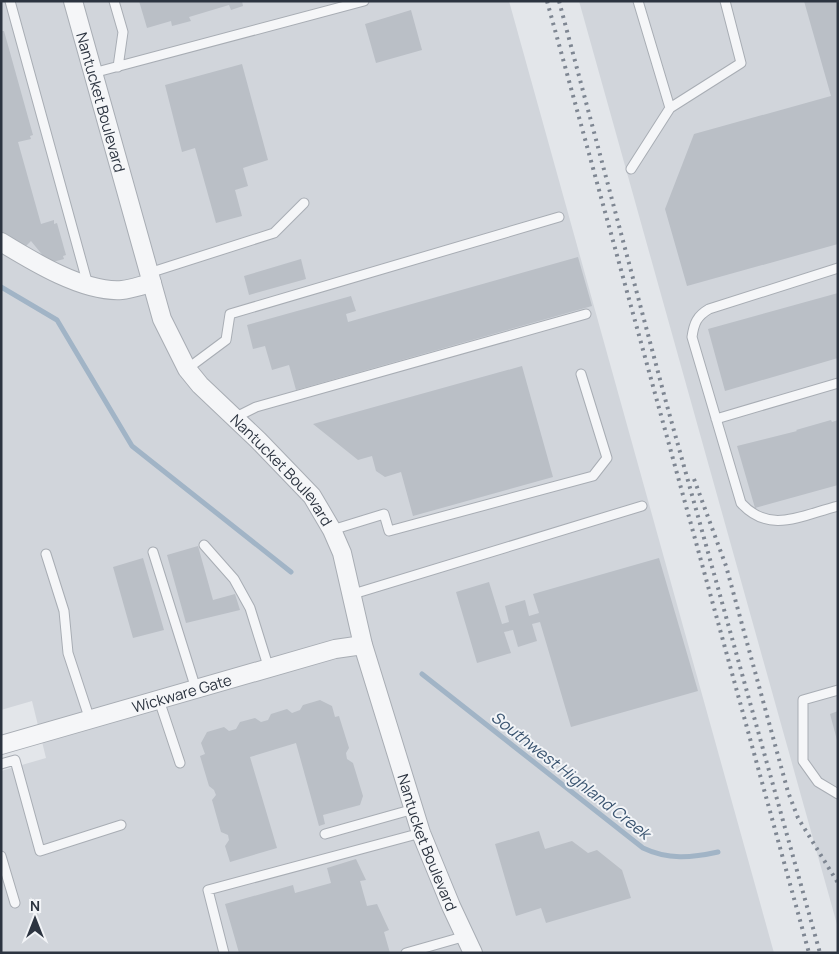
<svg xmlns="http://www.w3.org/2000/svg" width="839" height="954" viewBox="0 0 839 954" font-family="Manrope,sans-serif">
  <rect width="100%" height="100%" fill="#e3e6ea"/>
  <path fill="#d1d5db" d="M1,1H509L774,953H1V771L46,758L32,701L1,710Z
    M579,1H838V928Z"/>
  <g fill="none" stroke-linecap="round" stroke-linejoin="round">
    <path stroke="#a1b4c6" stroke-width="5" d="M1,287L57,320L132,446L291,572
      M422,674L643,848C668,860 691,858 718,852"/>
  </g>
  <path fill="#babfc6" d="M139,1H242L243,6L231,10L229,5L189,17L191,21L172,26L171,21L147,28Z
    M804,1H838V244L687,286L665,209L694,134L831,96Z
    M411,10L422,50L376,63L365,24Z
    M1,31H4L33,135L30,136L31,139L18,142L41,224L54,220V224L57,223L66,255L63,256L64,259L49,263L31,241L24,248L1,235Z
    M242,64L268,160L243,168L248,186L235,190L242,216L216,223L195,148L182,152L165,85Z
    M578,257L592,306L296,390L289,365L272,370L265,346L253,349L247,325L351,296L356,311L346,314L348,322Z
    M301,259L306,279L249,295L244,276Z
    M838,293V358L725,391L708,329Z
    M522,366L553,477L413,516L401,472L385,477L376,471L372,456L358,460L313,424Z
    M831,420L832,422L838,420V485L755,508L737,446L797,431L796,430Z
    M198,546L213,600L235,594L240,610L186,623L167,555Z
    M143,558L164,630L133,638L113,567Z
    M659,558L698,691L571,727L540,622L532,624L537,641L518,647L513,630L504,632L511,653L477,663L456,592L489,582L502,624L509,622L505,606L525,600L529,616L539,613L533,594Z
    M320,700L332,706L335,717L339,716L349,748L346,753L347,759L353,763L363,796L360,805L323,815L325,824L319,826L296,743L250,757L277,848L230,862L225,846L229,840L228,835L221,832L212,800L216,795L214,790L209,786L200,756L205,754L201,743L207,732L224,727L229,731L236,729L240,722L255,718L261,722L268,720L271,714L287,709L292,713L300,710L303,705Z
    M838,711V740H837L830,714Z
    M539,831L545,849L572,841L588,853L597,850L622,870L631,898L546,923L541,908L516,916L495,844Z
    M356,859L366,880L360,881L367,906L377,904L389,930L384,932L390,953H239L225,904L293,885L295,893L331,883L327,868Z"/>
  <g fill="none" stroke-linecap="round" stroke-linejoin="round">
    <defs>
      <path id="service" d="M10,1L88,285
        M114,1L123,32L118,67
        M638,1L670,108
        M93,73L364,1
        M631,169L670,108L741,63L725,1
        M838,268L709,309C697,316 694,323 692,337L741,503C770,535 802,515 838,506
        M149,273L274,233L304,203
        M187,369L226,340L230,314L559,217
        M234,418L256,407L586,314
        M716,419L838,383
        M332,530L384,514L389,531L593,476L607,458L581,374
        M204,545L234,579L250,608L269,669
        M153,552L196,689
        M46,554L64,611L68,653L90,720
        M350,595L642,506
        M838,690L803,700V761L818,782L838,794
        M159,700L180,763
        M1,764L15,760L40,851L121,825
        M325,834L414,809
        M1,856L15,903
        M224,953L208,890L421,833
        M406,953L466,936"/>
      <g id="minor">
        <path id="s1" d="M73,1L162,319L187,369L200,385L258,440L312,496L332,530L342,553L363,645L421,833L451,906L473,953"/>
        <path d="M1,242C32,261 84,293 122,290C132,289 142,285 152,283"/>
        <path id="s2" d="M1,745L335,649L363,645"/>
      </g>
    </defs>
    <use href="#service" stroke="#a8adb4" stroke-width="11"/>
    <use href="#minor" stroke="#a8adb4" stroke-width="20"/>
    <use href="#service" stroke="#f5f6f8" stroke-width="9"/>
    <use href="#minor" stroke="#f5f6f8" stroke-width="18"/>
    <path stroke="#7e8692" stroke-width="4" stroke-dasharray="2.5 5" stroke-linecap="butt" d="M547,1L809,953
      M559,1L666,402L820,953
      M694,479L726,566L788,792L798,818L838,883"/>
  </g>
  <g text-anchor="middle" dominant-baseline="central" stroke-width="4" stroke-linejoin="round" paint-order="stroke">
    <g font-size="15" fill="#2c3440" stroke="#f2f4f7">
      <text stroke="none"><textPath href="#s1" startOffset="105">Nantucket Boulevard</textPath></text>
      <text stroke="none"><textPath href="#s1" startOffset="525">Nantucket Boulevard</textPath></text>
      <text stroke="none"><textPath href="#s2" startOffset="188">Wickware Gate</textPath></text>
      <text stroke="none"><textPath href="#s1" startOffset="931">Nantucket Boulevard</textPath></text>
    </g>
    <g font-size="16" font-style="italic" fill="#3a5470" stroke="#f2f4f7">
      <text transform="translate(571 775) rotate(38)">Southwest Highland Creek</text>
    </g>
  </g>
  <rect width="839" height="954" fill="none" stroke="#2c3440" stroke-width="5"/>
  <g transform="translate(35 919)" stroke="#f2f4f7" stroke-width="4" paint-order="stroke">
  <path d="M0-4L9 19L0 12L-9 19Z" fill="#2c3440"/>
  <text y="-8" font-size="14" font-weight="bold" text-anchor="middle" fill="#2c3440">N</text>
  </g>
</svg>
